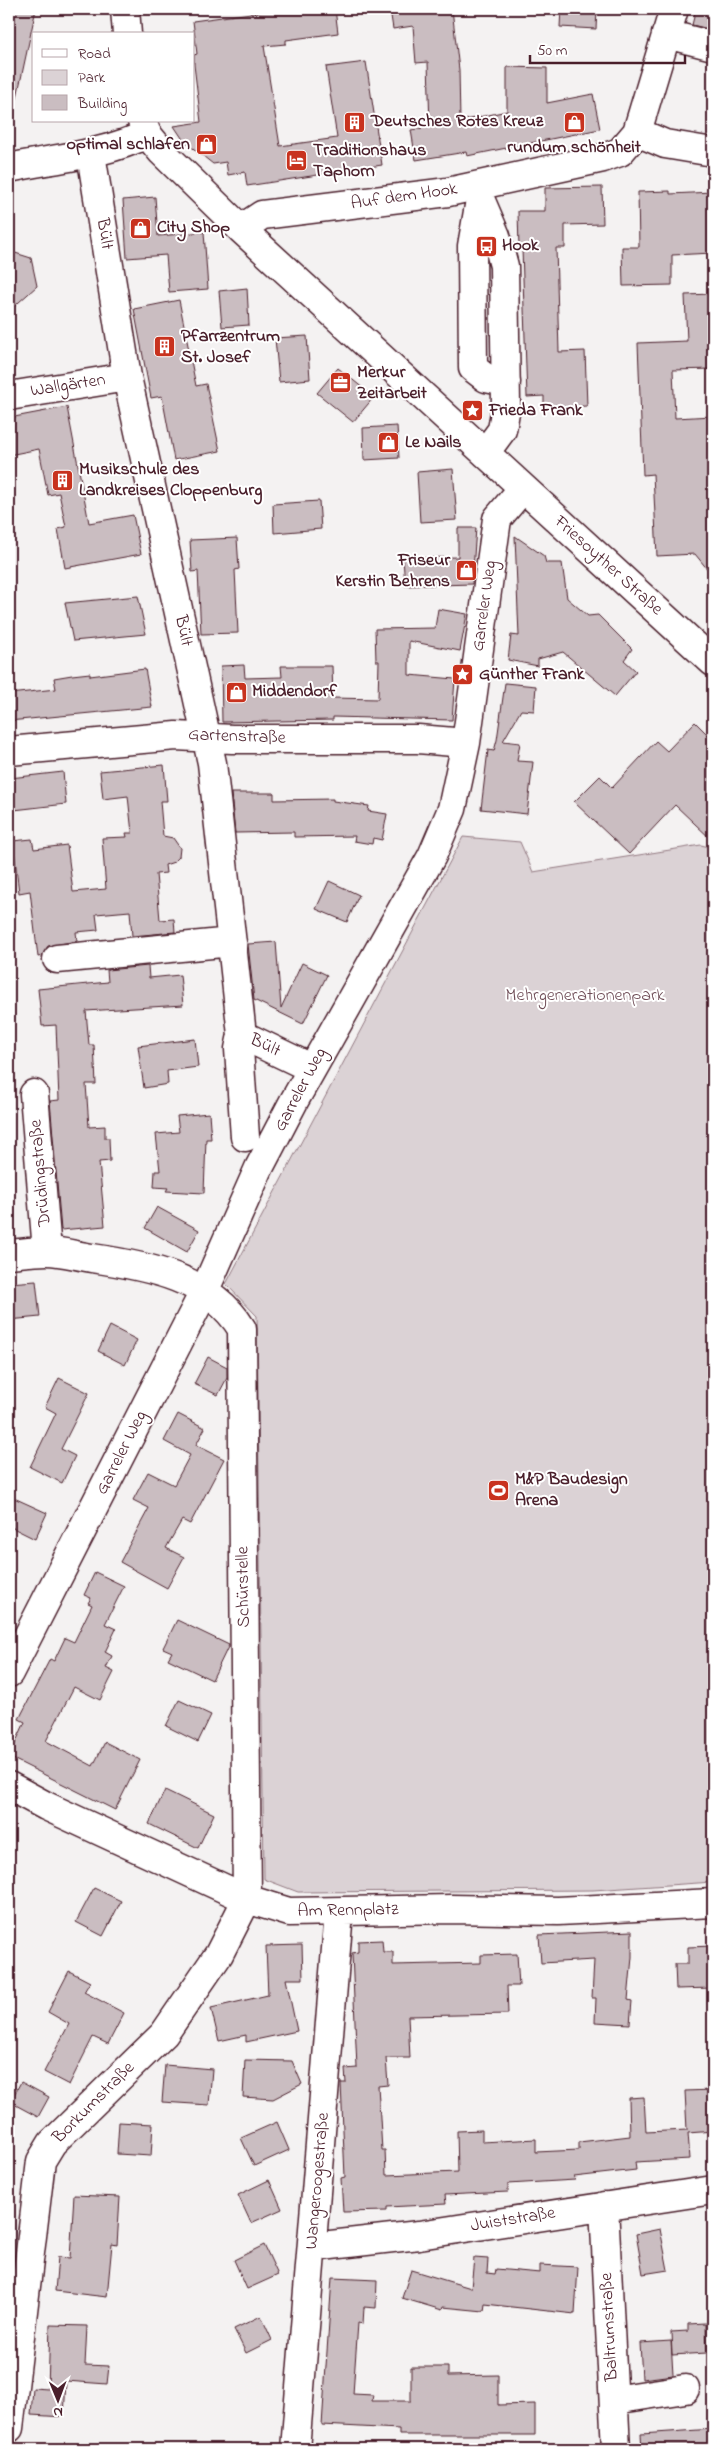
<svg xmlns="http://www.w3.org/2000/svg" width="722" height="2458" viewBox="0 0 722 2458" font-family="'Indie Flower',sans-serif">
  <rect width="100%" height="100%" fill="#f4f2f2"/>
  <filter id="ink" filterUnits="userSpaceOnUse"><feTurbulence type="fractalNoise" baseFrequency=".02" numOctaves="2"/><feDisplacementMap in="SourceGraphic" scale="10" xChannelSelector="R" yChannelSelector="G"/><feConvolveMatrix kernelMatrix="1 2 1 2 8 2 1 2 1" color-interpolation-filters="sRGB"/></filter>
  <g filter="url(#ink)">
    <path fill="#dbd2d5" stroke="#927880" d="M463,837L520,842L533,872L701,845L713,848V1882L593,1890L298,1892L264,1879L257,1316L226,1284Z"/>
    <path fill="#cabdc1" stroke="#4a1f2b" d="M9,9H36L16,102L9,101Z
      M280,9H335L338,33L286,40V44L264,46L280,146L337,138L326,67L366,62L382,165L247,186L245,172L228,175L226,162L213,164L184,141L174,126L201,122L194,65V55L197,54L193,21Z
      M390,9H452L459,70L460,121L507,111V67L547,68V103L593,94L600,129L467,156L466,152L416,160L411,130L430,127L428,62L416,63L413,26L393,29Z
      M561,9H597L596,29L560,27Z
      M696,9H713V30L692,25Z
      M602,187L603,224L565,225V248H556L559,352L585,351L587,406L544,408V396L527,397L522,249H519L518,211H545V188Z
      M670,191V194L713,192V253L672,255V285L623,286L622,247H639L638,192Z
      M155,197L158,236L204,232L208,289L169,292L166,255L127,258L123,200Z
      M9,251L31,258L37,286L9,311Z
      M247,288L249,325L222,327L219,291Z
      M713,294V369L673,370L675,418L713,416V450H710L713,489V576L695,554L657,556L653,474L643,475L638,343L687,341L685,295Z
      M179,300L196,386L206,384L220,451L174,460L162,396L151,398L134,309Z
      M307,336L310,379L279,382L275,338Z
      M338,368L374,397L353,422L317,393Z
      M67,407L89,523L133,515L141,554L65,568L58,529L66,527L59,493L48,495L39,449L9,455V418Z
      M397,426L399,458L364,460L363,428Z
      M453,469L457,520L420,522L417,472Z
      M319,501L321,529L274,533L273,504Z
      M458,528H476L472,584L405,586L403,558L458,557Z
      M515,536L544,556L546,563H562L567,598L588,616L598,615L632,649L624,660L636,671L615,696L563,652L538,659V666L508,660L511,635L519,636Z
      M237,538L239,569L235,570L238,633L201,634L198,571L192,572L190,540Z
      M138,596L146,634L73,641L65,603Z
      M438,609L467,614L460,651L409,641V675L455,679L452,720L333,717V720L222,722L221,666L244,665L245,678L282,677L281,666H332L333,698L378,699L379,661H376L375,629L435,628Z
      M145,669L152,707L9,721V694L56,689L54,678L72,675L90,673V676Z
      M505,683L536,686L534,711L521,710L503,741L520,743L517,761L533,762L527,814L481,809L488,750L494,751L497,740Z
      M695,722L713,740V841L675,805L629,854L574,802L600,776L612,788L656,741L667,751Z
      M164,765L167,801H160L163,836L173,838L180,848L179,857L174,862L165,865L166,873L156,874L160,920L174,919L175,932L132,936L130,911L96,914L98,930L76,932L77,941L48,946L42,956L38,957L30,891L19,893L13,841L32,839L34,849L67,845L73,892L106,889L102,838L127,837L126,833H132L128,796L103,799L100,771Z
      M63,772L66,804L14,810L10,778Z
      M231,793H274V800L333,799V801L369,806L368,811L387,814L382,840L373,838L372,844L354,841L355,836L294,837V832L235,833Z
      M329,881L359,895L347,922L316,909Z
      M276,942L281,1008L302,963L327,975L303,1024L254,1000L248,944Z
      M148,966L149,978L180,975L183,1005L86,1011L89,1045H94L96,1084H86L89,1127L105,1126V1138H109L110,1161L99,1162L105,1226L61,1230L50,1101L59,1100L56,1025L42,1026L38,989L108,982L107,970Z
      M195,1039L198,1067L167,1071L168,1084L144,1088L138,1046Z
      M209,1113L211,1139H206L204,1193L166,1191L168,1188L154,1187L155,1171H160L156,1134L179,1132L177,1116Z
      M157,1207L199,1230L187,1252L145,1228Z
      M36,1281L40,1317L9,1320V1283Z
      M110,1326L137,1340L125,1365L98,1351Z
      M208,1357L227,1367V1378L218,1395L194,1384Z
      M59,1378L89,1393L61,1449L75,1456L62,1483L30,1467L56,1413L45,1407Z
      M178,1414L205,1428L196,1445L224,1459L190,1524L182,1520L166,1548L184,1557L167,1588L120,1562L149,1508L133,1500L148,1472L174,1485L190,1455L164,1441Z
      M14,1498L47,1513L35,1539L9,1526V1510Z
      M95,1572L124,1586L105,1624L116,1629L105,1652L112,1656L106,1668L114,1672L100,1700L74,1687L46,1741L93,1766L105,1742L140,1760L115,1810L9,1757L25,1722L19,1719L50,1659L54,1661L65,1638L74,1642L92,1605L88,1603L91,1598L84,1595Z
      M177,1620L229,1645L212,1680L168,1659L172,1652L163,1648Z
      M179,1700L211,1715L198,1742L166,1726Z
      M165,1790L214,1814L198,1848L149,1824Z
      M94,1888L121,1901L103,1936L76,1922Z
      M632,1931V1957L628,2000L632,2001L630,2024L595,2022L596,1998H592L594,1960L541,1963L539,1935Z
      M382,1940L383,1952H393V1965L481,1963V1955L517,1954L519,1986H507L508,2014L408,2016L410,2058H386L388,2085L378,2086L382,2150H385L386,2175L458,2172L457,2131L482,2130V2142L536,2139V2152L579,2150V2142L630,2136L629,2098L644,2097L646,2132L687,2130L685,2091L713,2090V2131L688,2133L690,2159L635,2162L636,2170L574,2177L575,2180L508,2184V2192L445,2195L446,2204L387,2207V2211L343,2212L341,2178L345,2177L341,2083H346L345,2069L357,2068L352,1953L358,1952V1941Z
      M302,1945L303,1979H286L297,2031L246,2042V2035L219,2041L211,2008L268,1995L266,1946Z
      M713,1946V1988L676,1989L675,1964H688V1947Z
      M69,1971L90,1982L84,1992L124,2013L108,2044L93,2037L69,2085L44,2072L69,2024L48,2012Z
      M245,2060L292,2061L302,2084L273,2099L243,2097Z
      M165,2065L212,2069L209,2105L162,2102Z
      M21,2082L49,2097L38,2117L10,2102Z
      M119,2122L153,2124L151,2156L117,2154Z
      M277,2122L289,2150L254,2166L241,2138Z
      M269,2180L282,2209L251,2223L238,2195Z
      M74,2195L120,2197L117,2245L112,2244L107,2297L55,2291L58,2257L70,2258Z
      M660,2229L668,2270L643,2274L636,2234Z
      M264,2245L278,2275L247,2289L234,2260Z
      M474,2258L488,2259L487,2273L495,2274L496,2269L540,2273V2265L578,2267L575,2314L485,2304L484,2311L443,2307L442,2310L402,2298L411,2270L471,2288Z
      M332,2278L377,2280L376,2308L364,2307L363,2324L358,2323L353,2394L373,2395L372,2401H411V2367H448V2376L498,2375V2405L535,2404V2435H399V2429L322,2425Z
      M261,2316L272,2340L246,2353L234,2329Z
      M706,2323L707,2353L672,2355L671,2332L688,2331V2324Z
      M50,2325L87,2326L85,2365L109,2366L107,2384L66,2381L64,2417L31,2415L33,2388L48,2389Z
      M671,2341L673,2375L642,2379L640,2343Z
      M713,2429V2449H642L641,2434Z"/>
    <g fill="none" stroke-linecap="round" stroke-linejoin="round">
      <defs>
        <path id="minor" d="M125,9L127,34
          M666,34L713,46
          M142,121L147,134L162,152L241,229L713,662
          M637,132L665,144L713,152
          M91,154L127,377L212,763L242,1035L311,1068
          M9,168C56,158 104,155 147,134
          M475,187L496,236L504,266L506,406L502,430L485,453
          M480,200L472,246L473,368L486,378L506,382
          M241,229L262,215L448,192L603,158L620,152L637,132L674,9
          M9,396L127,377
          M9,751L176,736L232,739H418L466,743
          M57,959L232,942
          M242,1035L239,1049L245,1137
          M34,1094L47,1251
          M9,1254C21,1253 34,1251 47,1251C62,1251 77,1256 92,1258C147,1266 211,1278 242,1329L247,1899L219,1954L164,2034L52,2143L41,2161L9,2428
          M9,1673L204,1292L259,1168L294,1101L432,856L452,809L466,743L497,519L523,488
          M9,1786L46,1806L247,1899L289,1912L452,1909L558,1911L713,1903
          M604,2206L616,2449
          M313,2247L419,2235L713,2190
          M614,2400L685,2389
          M295,2449L339,1912"/>
      </defs>
      <use href="#minor" stroke="#4a1f2b" stroke-width="31"/>
      <use href="#minor" stroke="#fff" stroke-width="28"/>
    </g>
  </g>
  <defs>
    <symbol id="building-square" viewBox="-11 -11 22 22"><rect x="-9" y="-9" width="18" height="18" rx="4" fill="#c8321e" stroke="#fff"/><path d="M-4-6H4V6H1V3H-1V6H-4ZM-2.5-4.3h1.7v1.8h-1.7ZM.8-4.3h1.7v1.8H.8ZM-2.5-1h1.7V.8h-1.7ZM.8-1h1.7V.8H.8Z" fill="#fff"/></symbol>
    <symbol id="shop-square" viewBox="-11 -11 22 22"><rect x="-9" y="-9" width="18" height="18" rx="4" fill="#c8321e" stroke="#fff"/><path d="M-5-2.5h2.3a2.7 3.5 0 0 1 5.4 0H5L5.5 6h-11ZM-1.5-2.5h3a1.5 2.3 0 0 0-3 0Z" fill="#fff"/></symbol>
    <symbol id="hotel-square" viewBox="-11 -11 22 22"><rect x="-9" y="-9" width="18" height="18" rx="4" fill="#c8321e" stroke="#fff"/><path d="M-6-4.5h1.5V1H6V5H4.5V3h-9V5H-6ZM-4 0a1.8 1.8 0 1 1 3.6 0ZM.5 0V-2.5h3Q6-2.5 6 0Z" fill="#fff"/></symbol>
    <symbol id="bus-square" viewBox="-11 -11 22 22"><rect x="-9" y="-9" width="18" height="18" rx="4" fill="#c8321e" stroke="#fff"/><path d="M-5-6H5V4H4V6H2V4H-2V6H-4V4H-5ZM-3.5-4V0h7V-4ZM-3.5 1.2v1.5H-2V1.2ZM2 1.2v1.5H3.5V1.2Z" fill="#fff"/></symbol>
    <symbol id="office-square" viewBox="-11 -11 22 22"><rect x="-9" y="-9" width="18" height="18" rx="4" fill="#c8321e" stroke="#fff"/><path d="M-6-3h4V-5.5h4V-3h4V5H-6ZM-1-4.5V-3h2v-1.5ZM-6 0V1H6V0Z" fill="#fff"/></symbol>
    <symbol id="sight-square" viewBox="-11 -11 22 22"><rect x="-9" y="-9" width="18" height="18" rx="4" fill="#c8321e" stroke="#fff"/><path d="M0-6L1.8-2.2L6-1.7L2.9 1.2L3.7 5.4L0 3.3L-3.7 5.4L-2.9 1.2L-6-1.7L-1.8-2.2Z" fill="#fff"/></symbol>
    <symbol id="stadium-square" viewBox="-11 -11 22 22"><rect x="-9" y="-9" width="18" height="18" rx="4" fill="#c8321e" stroke="#fff"/><path d="M0-5a6.5 5 0 1 0 0 10a6.5 5 0 1 0 0-10ZM-3.5-1.8h7v3.6h-7Z" fill="#fff"/></symbol>
  </defs>
  <g fill-rule="evenodd">
    <use href="#building-square" x="342" y="110" width="25" height="25"/>
    <use href="#shop-square" x="562" y="110" width="25" height="25"/>
    <use href="#shop-square" x="194" y="132" width="25" height="25"/>
    <use href="#hotel-square" x="284" y="148" width="25" height="25"/>
    <use href="#shop-square" x="128" y="216" width="25" height="25"/>
    <use href="#bus-square" x="474" y="234" width="25" height="25"/>
    <use href="#building-square" x="152" y="334" width="25" height="25"/>
    <use href="#office-square" x="328" y="370" width="25" height="25"/>
    <use href="#sight-square" x="460" y="398" width="25" height="25"/>
    <use href="#shop-square" x="376" y="430" width="25" height="25"/>
    <use href="#building-square" x="50" y="468" width="25" height="25"/>
    <use href="#shop-square" x="454" y="558" width="25" height="25"/>
    <use href="#sight-square" x="450" y="662" width="25" height="25"/>
    <use href="#shop-square" x="224" y="680" width="25" height="25"/>
    <use href="#stadium-square" x="486" y="1478" width="25" height="25"/>
  </g>
  <g text-anchor="middle" dominant-baseline="central" stroke-width="4" stroke-linejoin="round" paint-order="stroke">
    <g font-size="18" font-weight="bold" fill="#4a1f2b" stroke="#fff" text-anchor="start">
      <text x="371" y="122">Deutsches Rotes Kreuz</text>
      <text x="190" y="145" text-anchor="end">optimal schlafen</text>
      <text x="574" y="148" text-anchor="middle">rundum schönheit</text>
      <text x="313" y="151">Traditionshaus<tspan x="313" dy="21">Taphorn</tspan></text>
      <text x="157" y="228">City Shop</text>
      <text x="502" y="246">Hook</text>
      <text x="181" y="337">Pfarrzentrum<tspan x="181" dy="21">St. Josef</tspan></text>
      <text x="357" y="373">Merkur<tspan x="357" dy="21">Zeitarbeit</tspan></text>
      <text x="489" y="411">Frieda Frank</text>
      <text x="405" y="443">Le Nails</text>
      <text x="79" y="470">Musikschule des<tspan x="79" dy="21">Landkreises Cloppenburg</tspan></text>
      <text x="450" y="561" text-anchor="end">Friseur<tspan x="450" dy="21">Kerstin Behrens</tspan></text>
      <text x="479" y="675">Günther Frank</text>
      <text x="252" y="692">Middendorf</text>
      <text x="515" y="1480">M&amp;P Baudesign<tspan x="515" dy="21">Arena</tspan></text>
    </g>
    <g font-size="18" fill="#4a1f2b" stroke="#fff">
      <text transform="translate(404 197) rotate(-8)">Auf dem Hook</text>
      <text transform="translate(104 234) rotate(81)">Bült</text>
      <text transform="translate(68 386) rotate(-9)">Wallgärten</text>
      <text transform="translate(608 566) rotate(42)">Friesoyther Straße</text>
      <text transform="translate(485 606) rotate(-82)">Garreler Weg</text>
      <text transform="translate(183 631) rotate(78)">Bült</text>
      <text transform="translate(237 737) rotate(2)">Gartenstraße</text>
      <text transform="translate(265 1046) rotate(26)">Bült</text>
      <text transform="translate(301 1090) rotate(-62)">Garreler Weg</text>
      <text transform="translate(41 1173) rotate(-95)">Drüdingstraße</text>
      <text transform="translate(122 1453) rotate(-63)">Garreler Weg</text>
      <text transform="translate(244 1587) rotate(-91)">Schürstelle</text>
      <text transform="translate(348 1911) rotate(-1)">Am Rennplatz</text>
      <text transform="translate(94 2103) rotate(-45)">Borkumstraße</text>
      <text transform="translate(318 2181) rotate(-85)">Wangeroogestraße</text>
      <text transform="translate(513 2220) rotate(-9)">Juiststraße</text>
      <text transform="translate(610 2327) rotate(-93)">Baltrumstraße</text>
    </g>
    <g font-size="18" fill="#6e4c56" stroke="#fff">
      <text x="585" y="996">Mehrgenerationenpark</text>
    </g>
  </g>
  <rect width="722" height="2458" fill="none" stroke="#fff" stroke-width="30"/>
  <rect x="15" y="15" width="692" height="2428" fill="none" stroke="#4a1f2b" stroke-width="2" filter="url(#ink)"/>
  <rect x="32" y="32" width="162" height="90" fill="#ffffff" stroke="#b7a5aa"/>
  <rect x="42" y="49" width="25" height="8" fill="#ffffff" stroke="#b7a5aa"/>
  <text x="78" y="58" font-size="15" fill="#4a1f2b">Road</text>
  <rect x="42" y="70" width="25" height="15" fill="#dbd2d5" stroke="#b7a5aa"/>
  <text x="78" y="82" font-size="15" fill="#4a1f2b">Park</text>
  <rect x="42" y="95" width="25" height="15" fill="#cabdc1" stroke="#b7a5aa"/>
  <text x="78" y="108" font-size="15" fill="#4a1f2b">Building</text>
  <g transform="translate(58 2400) rotate(179)" stroke="#ffffff" stroke-width="4" paint-order="stroke">
  <path d="M0-4L9 19L0 12L-9 19Z" fill="#4a1f2b"/>
  <text y="-8" font-size="14" font-weight="bold" text-anchor="middle" fill="#4a1f2b">N</text>
  </g>
  <path d="M530 55v8h155v-8" fill="none" stroke="#4a1f2b" stroke-width="2.5"/>
  <text x="537" y="55" font-size="15" fill="#4a1f2b" stroke="#ffffff" stroke-width="4" paint-order="stroke">50 m</text>
</svg>
